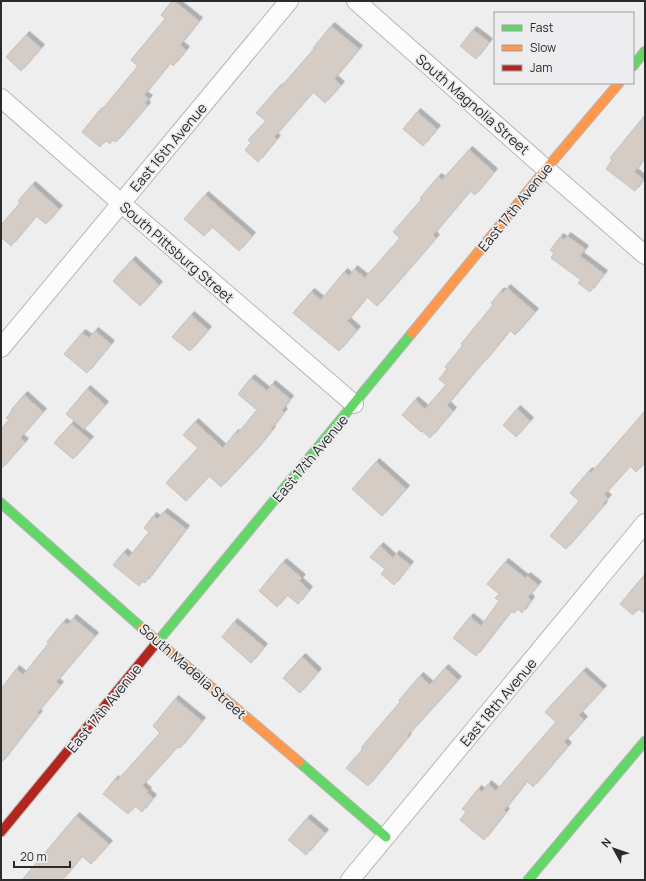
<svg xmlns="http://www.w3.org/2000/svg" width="646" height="881" viewBox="0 0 646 881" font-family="Manrope,sans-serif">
  <defs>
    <filter id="shadow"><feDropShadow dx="3.5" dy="-3.5" stdDeviation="0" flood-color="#0004"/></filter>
  </defs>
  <rect width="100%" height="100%" fill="#eeeeef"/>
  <path fill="#d5ccc5" stroke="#c4c3c3" filter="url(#shadow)" d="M172,1H174L199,21L180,45L186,50L173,66L170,63L144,95L149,99L145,103L147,106L116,142L113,140L110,144L105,140L100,147L82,132L99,111L100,112L138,66L131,60L165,19L161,15Z
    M331,26L359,49L334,79L341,85L325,103L313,92L274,137L277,139L258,162L245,150L251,143L248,140L266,121L256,113L279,87L280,88L314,49L313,48Z
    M473,30L489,42L476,59L460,46Z
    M26,35L41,48L21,71L6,57Z
    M417,112L437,129L423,146L403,129Z
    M645,115V157L634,172L643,179L635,191L606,169L612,160L610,158Z
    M469,150L494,172L475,195L470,191L433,235L436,238L377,306L367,297L347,321L357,330L339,351L293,313L311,292L321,300L344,272L349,276L354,269L365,278L400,238L393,232L422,199L420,198L438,177L442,180Z
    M32,185L59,209L46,224L36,216L11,246L1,237V225L20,203L18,201Z
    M205,195L252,236L239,251L212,227L204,236L184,219Z
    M567,236L585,249L580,256L604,274L590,292L578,283L581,280L551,258L554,253L550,250L560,237L564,240Z
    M132,260L159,285L140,306L113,281Z
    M507,288L535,312L515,335L510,330L484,362H483L447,405L453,411L430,438L422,431L421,432L402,415L415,400L425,409L446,385L439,379L447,369L445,367L463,345L461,344L493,305L491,303L501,291L503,293Z
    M191,315L208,330L190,351L172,337Z
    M95,331L111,344L87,373L64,354L82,333L89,338Z
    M251,378L267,391L272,384L290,399L282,410L284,412L271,429L272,430L256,450L221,487L209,476L186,501L166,483L198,448L183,435L195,422L223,448L235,433L237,434L257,410L238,394Z
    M87,389L105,405L84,429L66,414Z
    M24,395L43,412L20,438L25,442L1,469V429L9,420L6,418L12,411L11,410Z
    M517,409L530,421L516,437L503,425Z
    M645,411V462L636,472L630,466L604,495L608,498L603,504L604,505L566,549L550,536L579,501L570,493L589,471L591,473Z
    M71,424L90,440L73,459L54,443Z
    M376,462L406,489L382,516L352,489Z
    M164,512L186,529L145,583L143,581L139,586L113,565L124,552L129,557L149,532L144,528L153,516L157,519Z
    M380,546L393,558L396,554L410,565L394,585L381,574L385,569L370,557Z
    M283,562L302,578L299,581L309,590L298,604L287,595L277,607L259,591Z
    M505,562L525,578L527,576L538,585L528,597L531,600L522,613L518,609L514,613L511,611L476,656L453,638L470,617L481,626L499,601L495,598L499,594L487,584Z
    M645,574V614L638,608L633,615L620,604Z
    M73,618L95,636L56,682L60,685L37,713L39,714L1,763V689L16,669L23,675L49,643L47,642L63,622L68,625Z
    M234,622L264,647L251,663L222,637Z
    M302,657L318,672L300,693L283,678Z
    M445,668L458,680L407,736L408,737L368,786L346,768L363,749L361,748L400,702L399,700L420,676L430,685Z
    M583,671L603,689L579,715L584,720L564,742L568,746L533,787L527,781L504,810L506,812L484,840L460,820L466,812L462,809L478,789L482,792L488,784L496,791L556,722L545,712Z
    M175,699L202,721L180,748L177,747L142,786L148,791L147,793L153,798L142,812L135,806L128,814L103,794L115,779L117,781L160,733L153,726Z
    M76,816L109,844L91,864L82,856L62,880H22Z
    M307,818L325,833L306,855L288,840Z"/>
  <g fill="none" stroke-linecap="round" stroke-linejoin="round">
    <defs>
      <path id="street" d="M356,1L546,169L645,255
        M1,98L121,203L354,404
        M1,348L289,1
        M350,880L645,523"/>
      <path id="fast" d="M633,66L645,51
        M1,503L142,628
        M154,646L412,333
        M299,762L386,837
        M528,880L645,741"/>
      <path id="slow" d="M412,333L546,169L619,83
        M142,628L299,762"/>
      <path id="jam" d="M1,832L154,646"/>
    </defs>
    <use href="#street" stroke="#b7b7b7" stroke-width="20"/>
    <use href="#fast" stroke="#b7b7b7" stroke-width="11"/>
    <use href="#slow" stroke="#b7b7b7" stroke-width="11"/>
    <use href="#jam" stroke="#b7b7b7" stroke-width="11"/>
    <use href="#street" stroke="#fcfcfd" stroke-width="18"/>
    <use href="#fast" stroke="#63d668" stroke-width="9"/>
    <use href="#slow" stroke="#ff974d" stroke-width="9"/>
    <use href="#jam" stroke="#b3261e" stroke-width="9"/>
  </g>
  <g text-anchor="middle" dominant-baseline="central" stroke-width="3.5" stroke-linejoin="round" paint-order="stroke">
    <g font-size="14" fill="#2b2b2c" stroke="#ededf0">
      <text transform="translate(473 104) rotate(41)">South Magnolia Street</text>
      <text transform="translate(168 147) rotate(-50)">East 16th Avenue</text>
      <text transform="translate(515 207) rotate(-51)">East 17th Avenue</text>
      <text transform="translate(177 252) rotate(41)">South Pittsburg Street</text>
      <text transform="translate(310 458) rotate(-50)">East 17th Avenue</text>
      <text transform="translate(193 671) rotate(41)">South Madelia Street</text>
      <text transform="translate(498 702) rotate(-50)">East 18th Avenue</text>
      <text transform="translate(104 708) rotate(-51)">East 17th Avenue</text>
    </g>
  </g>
  <rect width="646" height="881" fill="none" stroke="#2b2b2c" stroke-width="4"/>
  <rect x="494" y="12" width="140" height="72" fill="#ededf0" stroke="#9f9fa2"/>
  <rect x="502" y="25" width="20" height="6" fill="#63d668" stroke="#9f9fa2"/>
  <text x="530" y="32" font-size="12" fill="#2b2b2c">Fast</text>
  <rect x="502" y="45" width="20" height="6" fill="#ff974d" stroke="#9f9fa2"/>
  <text x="530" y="52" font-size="12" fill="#2b2b2c">Slow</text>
  <rect x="502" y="65" width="20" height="6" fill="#b3261e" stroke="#9f9fa2"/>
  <text x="530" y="72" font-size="12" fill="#2b2b2c">Jam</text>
  <g transform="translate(614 849) rotate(310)" stroke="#ededf0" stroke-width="3" paint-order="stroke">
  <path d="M0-3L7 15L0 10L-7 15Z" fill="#2b2b2c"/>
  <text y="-6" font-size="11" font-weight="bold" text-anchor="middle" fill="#2b2b2c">N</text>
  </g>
  <path d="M14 861v6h56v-6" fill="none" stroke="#2b2b2c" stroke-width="2"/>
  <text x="20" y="861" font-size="12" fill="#2b2b2c" stroke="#ededf0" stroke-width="3" paint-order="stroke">20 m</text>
</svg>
